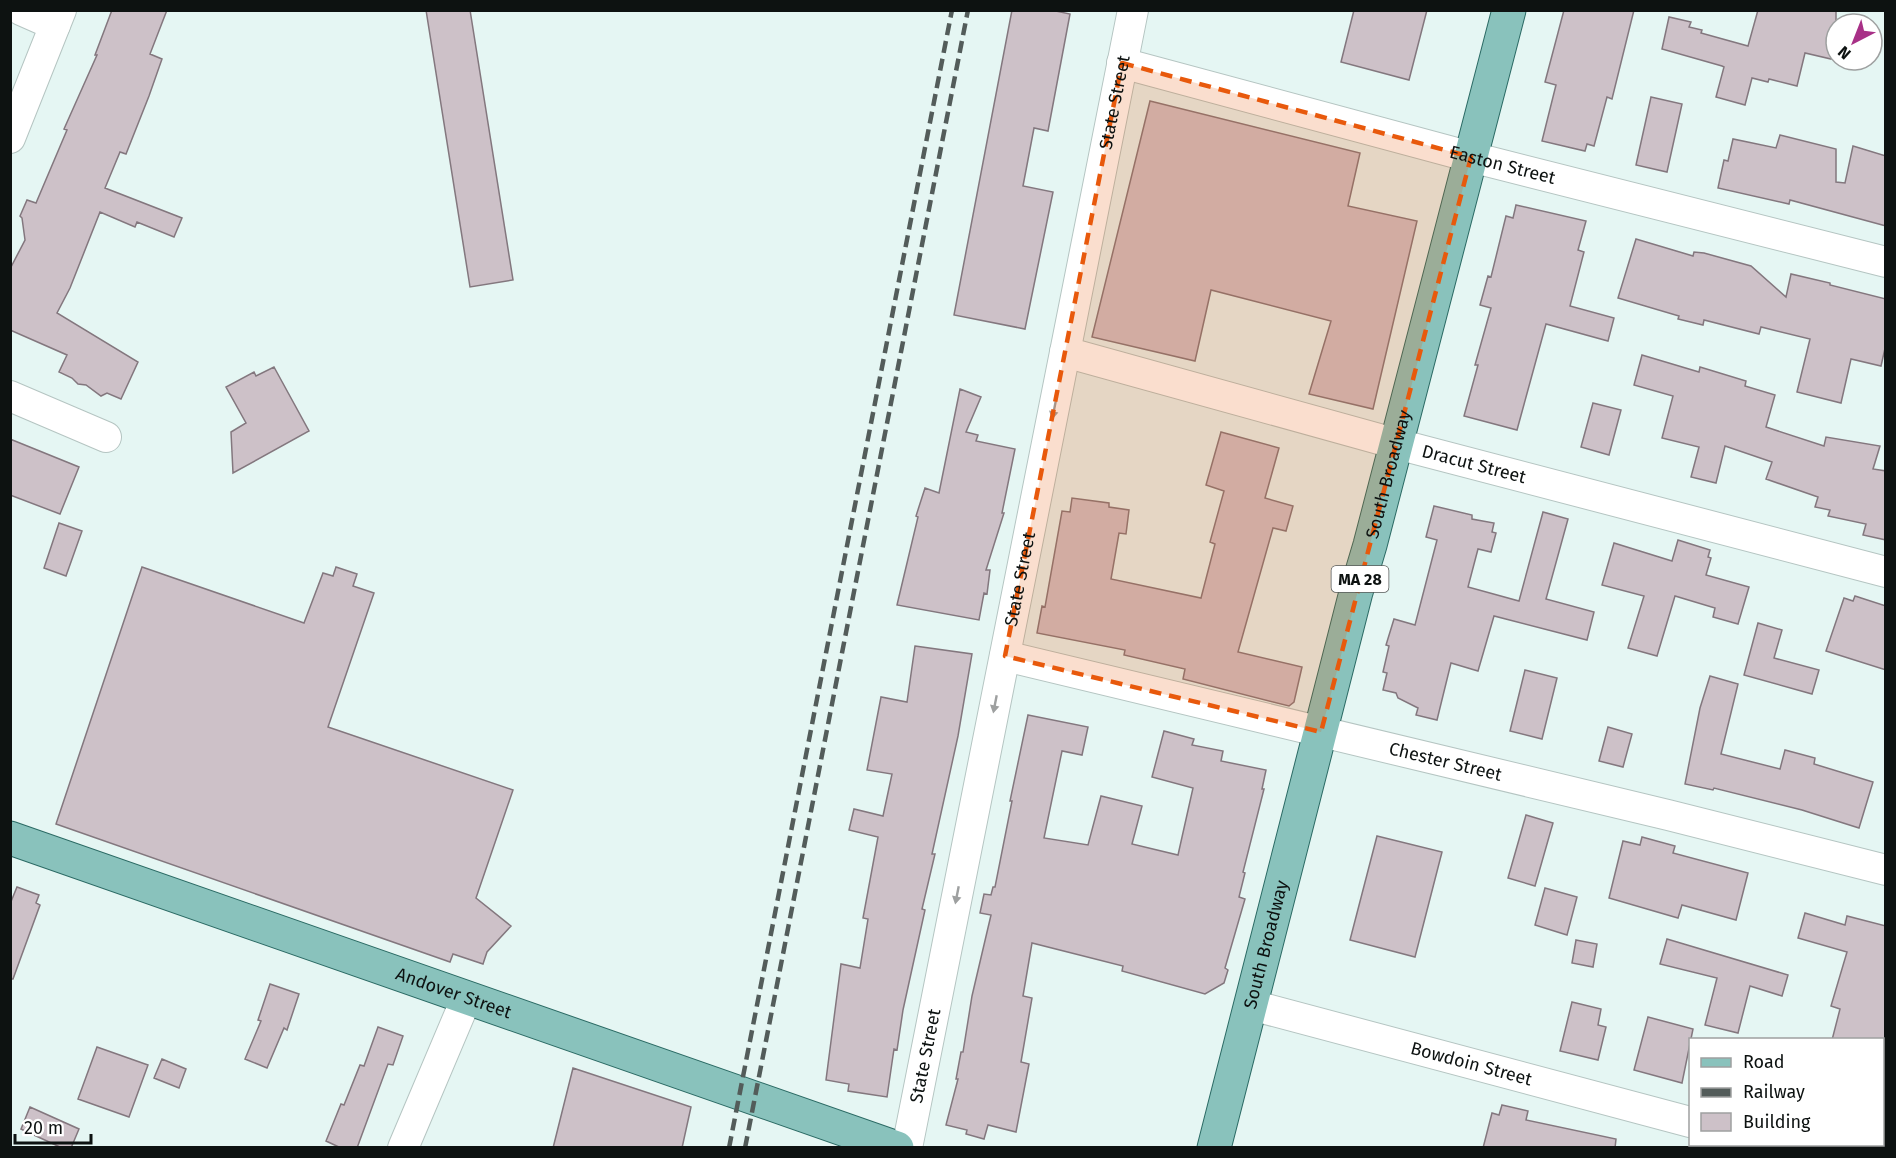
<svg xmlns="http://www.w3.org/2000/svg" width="1896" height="1158" viewBox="0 0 1896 1158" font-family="'Fira Sans',sans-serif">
  <rect width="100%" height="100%" fill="#e5f6f3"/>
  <path fill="#cdc1c8" stroke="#83777e" stroke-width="1.5" d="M112,10H167L150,54L162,59L149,96L126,154L120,152L105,188L182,218L174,237L137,222L135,227L100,212L70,288L57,313L138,362L121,399L107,393L101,396L86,385L78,384L72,378L59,372L67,355L10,330V269L25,240L22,218L20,216L27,200L36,203L67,130L64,129L97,55H95Z
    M426,10H470L513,280L470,287Z
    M1012,10H1051L1070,14L1048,131L1034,128L1023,186L1053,192L1025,329L954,315Z
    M1354,10H1427L1409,80L1341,62Z
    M1564,10H1634L1612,99L1607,97L1594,146L1587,144L1585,151L1542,141L1556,85L1545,82Z
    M1758,10H1836V54H1832L1831,59L1805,53L1797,86L1769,79L1768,82L1752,78L1745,105L1716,97L1724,67L1722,66L1662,49L1669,17L1691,22L1689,27L1702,30L1701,33L1748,46Z
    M1651,97L1682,104L1667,172L1636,165Z
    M1150,101L1360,153L1348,206L1417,221L1373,409L1309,394L1331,321L1211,290L1195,361L1092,337Z
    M1780,135L1836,149V182L1845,183L1853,146L1886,156V226L1790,200L1789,204L1718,188L1724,160L1728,161L1733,139L1776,148Z
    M1516,205L1586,221L1578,250L1584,252L1570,306L1614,318L1608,341L1546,324L1517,430L1464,416L1478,365H1475L1491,308L1480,305L1488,276L1491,277L1506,216L1513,218Z
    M1636,239L1693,256L1694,252L1704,253L1751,266L1786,297L1791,274L1830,283V285L1886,299V344L1881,366L1851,359L1841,403L1797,392L1810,339L1761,327L1759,334L1704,320L1703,325L1678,319L1679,316L1618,298Z
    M1642,355L1699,372L1700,367L1746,381L1745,386L1775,395L1766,427L1824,446L1826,437L1880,446L1873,469L1886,471V540L1863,535L1866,524L1828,516L1830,510L1815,507L1818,497L1766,479L1772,462L1725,446L1716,483L1691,477L1699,447L1662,438L1673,396L1634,385Z
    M274,367L309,431L233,473L231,432L246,423L226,387L254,372L256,376Z
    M960,389L981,397L966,432L978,435L976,441L1015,449L1002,513H1004L986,570H990L987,594L984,593L979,620L897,605L918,517L916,516L925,488L939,493Z
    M1593,403L1621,410L1609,455L1581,447Z
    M1221,432L1279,448L1265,498L1293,506L1286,531L1273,528L1238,652L1302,667L1294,702L1289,706L1183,679L1185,669L1124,655L1125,650L1037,633L1042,606L1045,607L1062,511L1070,512L1072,498L1109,503V507L1129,510L1126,534L1119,533L1111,579L1201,598L1215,544L1210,542L1224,491L1206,485Z
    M10,439L79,467L60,514L10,495Z
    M1434,506L1472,515V519L1494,523L1492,532L1496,533L1491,552L1478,549L1468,587L1519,601L1543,512L1568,519L1546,599L1594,612L1587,640L1494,616L1478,671L1451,663L1437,720L1416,715L1418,708L1398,698L1396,693L1383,690L1387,673L1383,672L1389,646L1386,645L1394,619L1415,625L1437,540L1426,537Z
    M59,523L82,531L66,576L44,568Z
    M1678,540L1710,550L1708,557L1711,558L1706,575L1749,587L1738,624L1713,617L1715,608L1675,596L1657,656L1628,648L1644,596L1602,585L1614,543L1672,561Z
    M142,567L304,623L323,573L333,576L336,567L357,574L353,586L374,593L328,727L513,790L476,898L511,926L487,952L483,964L453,954L450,962L56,824Z
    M1855,596L1886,606V670L1826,651L1844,598L1853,601Z
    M1758,623L1782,630L1774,658L1819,670L1812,694L1744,675Z
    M915,646L972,654L958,736L932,854H935L922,909L925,910L903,1010L897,1050L894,1049L887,1097L848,1091L849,1084L826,1080L841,964L860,968L868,919L863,918L878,837L849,830L854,809L883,816L892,774L867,770L881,697L907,702Z
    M1525,670L1557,678L1542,739L1510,731Z
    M1710,676L1738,684L1721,754L1780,769L1785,750L1815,758L1814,764L1873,782L1859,828L1802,810L1714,788L1713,790L1685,784L1700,708Z
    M1028,715L1088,727L1082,755L1062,751L1044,838L1088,845L1101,796L1142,806L1132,844L1178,855L1193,788L1152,777L1164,731L1194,739L1192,745L1223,751L1221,761L1266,770L1262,789H1264L1243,872L1245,873L1239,897L1245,899L1225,968L1228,970L1224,983L1205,994L1122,971L1123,966L1032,943L1023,996L1032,998L1021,1062L1029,1064L1016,1132L988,1125L984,1139L966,1134L967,1130L946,1125L958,1079H956L961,1052H963L972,996L991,915L980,913L984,894L991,895L993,887H995L1012,801H1010Z
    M1608,727L1632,734L1623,767L1599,761Z
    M1526,815L1553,823L1535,886L1508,878Z
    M1377,836L1442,852L1415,957L1350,940Z
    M1642,837L1675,846L1673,853L1748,873L1736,920L1682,905L1678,918L1609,898L1623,841L1640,845Z
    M17,887L39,895L36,903L40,905L13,979H10V904Z
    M1545,888L1577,897L1567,935L1535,925Z
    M1805,913L1845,925L1847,916L1886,926V1040H1832L1840,1009L1831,1006L1847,952L1798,938Z
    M1667,939L1788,975L1782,996L1750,986L1738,1033L1705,1025L1717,978L1660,964Z
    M1576,940L1597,944L1593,967L1572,963Z
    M270,984L299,994L287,1030L284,1028L267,1068L245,1059L261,1021L258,1020Z
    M1572,1002L1601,1009L1598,1025L1606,1027L1598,1060L1560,1051Z
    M1648,1017L1693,1029L1682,1083L1634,1070Z
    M378,1027L403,1036L393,1065L388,1064L357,1148H341L326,1141L341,1104L344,1105L360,1065L364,1066Z
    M97,1047L148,1065L129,1117L78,1099Z
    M162,1059L186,1069L179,1088L154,1078Z
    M573,1068L691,1107L682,1148H553Z
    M1502,1105L1528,1111L1526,1120L1616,1139L1615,1148H1483L1492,1113L1499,1115Z
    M30,1107L79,1129L71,1148H62L21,1129Z"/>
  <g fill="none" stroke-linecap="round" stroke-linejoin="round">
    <defs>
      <g id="minor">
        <path d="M21,10L55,25"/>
        <path id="s1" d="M1122,63L1471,157L1886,262"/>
        <path d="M10,138L61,10"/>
        <path id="s2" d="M1065,352L1397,444L1886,572"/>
        <path d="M10,396L106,437"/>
        <path id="s3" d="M1005,656L1668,815L1886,870"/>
        <path id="s4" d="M1251,1005L1690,1122"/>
        <path d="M1776,1144L1788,1148"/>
        <path d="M403,1148L467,997"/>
        <path id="s5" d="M907,1148L1133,10"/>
      </g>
      <g id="primary">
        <path id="s6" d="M10,838L897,1148"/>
        <path id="s7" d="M1214,1148L1356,592L1370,545L1509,10"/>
      </g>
    </defs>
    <use href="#minor" stroke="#b5c5c2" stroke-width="32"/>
    <use href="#primary" stroke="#2b6a64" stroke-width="35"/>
    <use href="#minor" stroke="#fff" stroke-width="30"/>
    <use href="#primary" stroke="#89c2bc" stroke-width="33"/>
    <path stroke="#535c5a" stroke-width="4.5" stroke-dasharray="12 6" stroke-linecap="butt" d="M729,1148L952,10
      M745,1148L968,10"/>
  </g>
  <defs><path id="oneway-solid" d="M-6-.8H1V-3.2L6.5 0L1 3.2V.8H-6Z" transform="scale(1.5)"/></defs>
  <g fill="#9ea0a0">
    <use href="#oneway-solid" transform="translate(1054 410) rotate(101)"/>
    <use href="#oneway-solid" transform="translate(995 704) rotate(101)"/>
    <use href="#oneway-solid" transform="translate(957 895) rotate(101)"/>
  </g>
  <path fill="#e8590c" fill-opacity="0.2" stroke="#e8590c" stroke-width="4.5" stroke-dasharray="12 8" stroke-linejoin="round" d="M1122,63L1471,157L1321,732L1005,656Z"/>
  <g text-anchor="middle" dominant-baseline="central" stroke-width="5" stroke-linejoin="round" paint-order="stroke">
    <rect fill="#fff" stroke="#565958" stroke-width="1.5" x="1331.5" y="566" width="57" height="26" rx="4.5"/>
    <g font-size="16" font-weight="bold" fill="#0d1211">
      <text x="1360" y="579">MA 28</text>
    </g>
    <g font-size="18" fill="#0d1211" stroke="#fff">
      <text stroke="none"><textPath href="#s5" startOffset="1066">State Street</textPath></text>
      <text stroke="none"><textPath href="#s1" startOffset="394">Easton Street</textPath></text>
      <text stroke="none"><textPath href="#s2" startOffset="424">Dracut Street</textPath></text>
      <text stroke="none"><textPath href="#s7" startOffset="696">South Broadway</textPath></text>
      <text stroke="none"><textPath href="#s5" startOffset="580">State Street</textPath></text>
      <text stroke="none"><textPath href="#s3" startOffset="453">Chester Street</textPath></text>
      <text stroke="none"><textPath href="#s7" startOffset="210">South Broadway</textPath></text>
      <text stroke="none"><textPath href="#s6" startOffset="470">Andover Street</textPath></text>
      <text stroke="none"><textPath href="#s5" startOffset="94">State Street</textPath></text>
      <text stroke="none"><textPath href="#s4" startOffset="228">Bowdoin Street</textPath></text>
    </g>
  </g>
  <rect width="1896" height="1158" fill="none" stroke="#0d1211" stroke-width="24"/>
  <rect x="1689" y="1038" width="195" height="108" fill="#ffffff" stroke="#9ea0a0" stroke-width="1.5"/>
  <rect x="1701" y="1058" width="30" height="9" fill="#89c2bc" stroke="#9ea0a0" stroke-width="1.5"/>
  <text x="1743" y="1068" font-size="18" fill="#0d1211">Road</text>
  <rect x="1701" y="1088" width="30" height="9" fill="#535c5a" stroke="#9ea0a0" stroke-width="1.5"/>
  <text x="1743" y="1098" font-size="18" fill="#0d1211">Railway</text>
  <rect x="1701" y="1113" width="30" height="18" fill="#cdc1c8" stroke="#9ea0a0" stroke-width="1.5"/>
  <text x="1743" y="1128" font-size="18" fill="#0d1211">Building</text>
  <g transform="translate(1854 42) rotate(222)"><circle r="28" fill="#ffffff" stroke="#9ea0a0" stroke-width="1.5"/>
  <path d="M0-4.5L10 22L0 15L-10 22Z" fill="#a83087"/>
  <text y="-9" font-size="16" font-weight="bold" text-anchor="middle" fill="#0d1211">N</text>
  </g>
  <path d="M15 1134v9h76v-9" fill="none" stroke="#0d1211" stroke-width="3"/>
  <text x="24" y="1134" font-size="18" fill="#0d1211" stroke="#ffffff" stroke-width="4.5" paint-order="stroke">20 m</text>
</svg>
